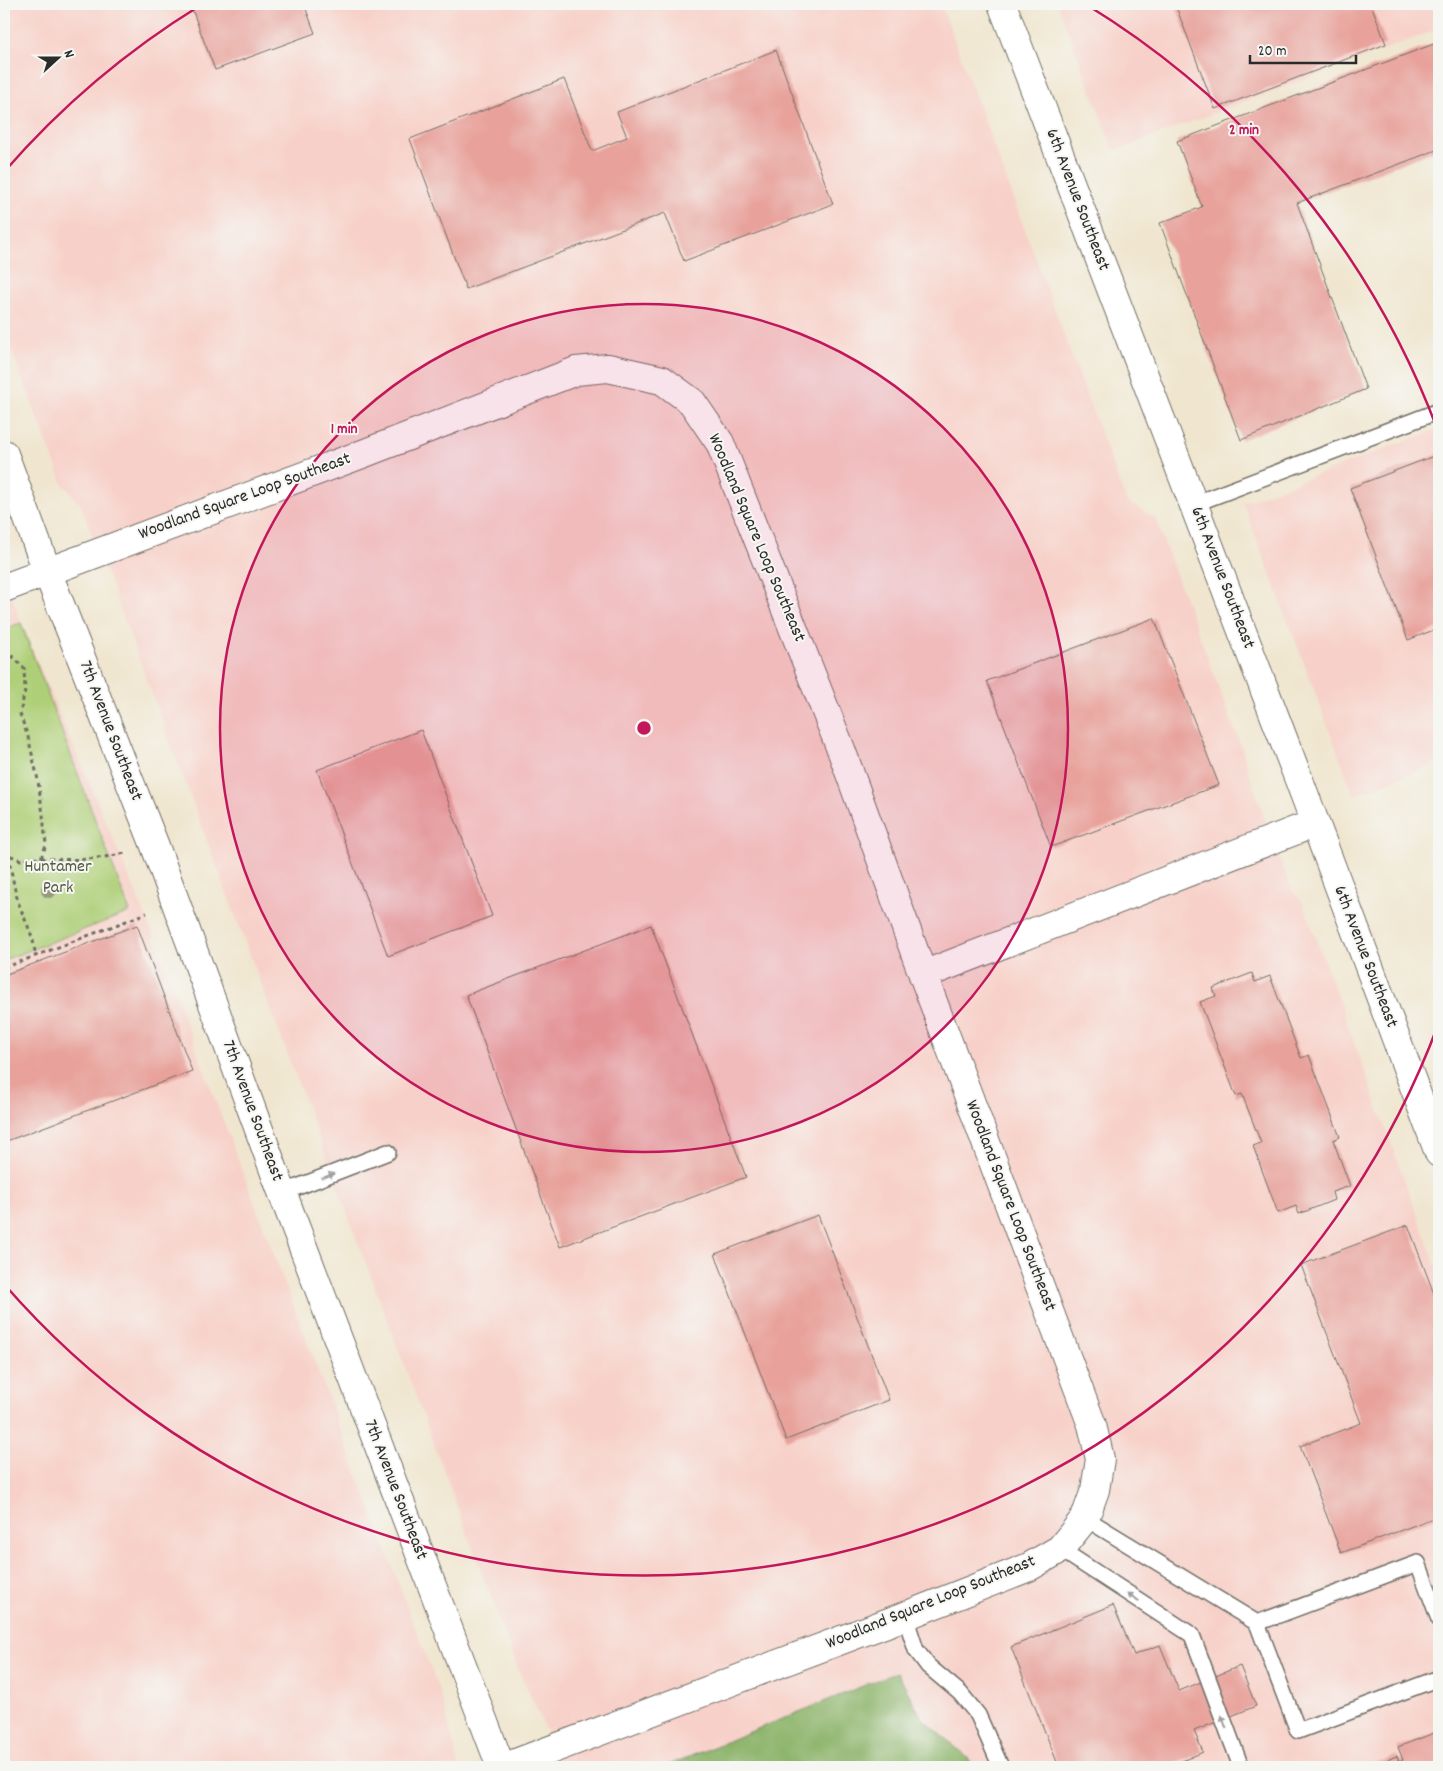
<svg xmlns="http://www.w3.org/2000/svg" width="1443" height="1771" viewBox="0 0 1443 1771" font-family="Dekko,sans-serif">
  <rect width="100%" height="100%" fill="#f6f6f2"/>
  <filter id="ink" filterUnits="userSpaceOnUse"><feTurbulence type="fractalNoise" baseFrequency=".02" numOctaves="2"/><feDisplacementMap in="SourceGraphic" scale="10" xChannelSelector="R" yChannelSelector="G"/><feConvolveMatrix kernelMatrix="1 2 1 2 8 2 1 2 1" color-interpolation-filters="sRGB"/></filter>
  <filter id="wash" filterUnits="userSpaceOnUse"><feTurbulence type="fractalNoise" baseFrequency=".0096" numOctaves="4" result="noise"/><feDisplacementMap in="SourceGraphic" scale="20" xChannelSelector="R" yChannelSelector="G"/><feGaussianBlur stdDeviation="1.12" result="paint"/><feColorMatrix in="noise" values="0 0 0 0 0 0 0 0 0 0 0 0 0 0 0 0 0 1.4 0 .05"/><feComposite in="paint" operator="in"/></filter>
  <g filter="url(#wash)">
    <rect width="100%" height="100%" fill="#f0e6cf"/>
    <path fill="#f7d1c9" d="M4,4H941L1126,501L1155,518L1242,749L1250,777L1291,889L1303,903L1439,1274V1767H561L537,1710L519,1671L81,505L63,484L4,331Z
      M1058,4H1439V29L1114,151Z
      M1439,428V762L1354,795L1243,503Z
      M4,572L21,623L145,914L442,1698L459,1767H4Z"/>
    <path fill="#aecf77" stroke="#6c7d51" d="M21,623L130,912L4,960V629Z"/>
    <path fill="#8ab268" stroke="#5a6e4a" d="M897,1672L922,1718L969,1759L973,1767H664Z"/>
    <g id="blocks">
      <path fill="#e8a29b" d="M190,4H304L315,33L215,70Z
        M1175,4H1371L1386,44L1215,109Z
        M1439,42V149L1297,203L1366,389L1241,440L1160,223L1202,207L1177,141Z
        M776,50L833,204L684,261L665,213L466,289L410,139L564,79L592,151L627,137L617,112Z
        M1439,454V628L1408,640L1350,488Z
        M1154,618L1219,785L1051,847L987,681Z
        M421,730L492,916L388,956L317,770Z
        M137,925L192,1071L4,1142V975Z
        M651,925L746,1177L560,1247L466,995Z
        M1252,973L1255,982L1270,976L1301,1058L1309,1055L1340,1137L1333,1140L1350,1186L1332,1192L1334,1200L1299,1214L1296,1206L1278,1213L1253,1146L1261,1143L1242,1094L1236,1096L1200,1002L1216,996L1213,988Z
        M818,1215L889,1400L786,1440L715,1254Z
        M1408,1225L1439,1307V1516L1341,1553L1300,1446L1361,1423L1301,1265Z
        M1113,1605L1134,1655L1160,1645L1179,1691L1240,1666L1256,1706L1194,1731L1203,1752L1175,1764L1176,1767H1059L1011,1647Z
        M1439,1731V1767H1367L1397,1756L1399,1762L1403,1760L1398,1747Z"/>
    </g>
  </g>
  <g filter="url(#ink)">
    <use href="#blocks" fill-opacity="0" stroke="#706c64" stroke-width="1"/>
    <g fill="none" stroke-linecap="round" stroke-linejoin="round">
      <defs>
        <path id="lane" d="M1194,504L1439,411
          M282,1193L388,1152
          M1085,1518L1257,1623L1298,1731L1439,1678
          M1060,1549L1192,1635L1241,1767
          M905,1616L916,1650L928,1666L960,1693L978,1715L1001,1767
          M1257,1623L1418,1563L1439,1619"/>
        <path id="street" d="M4,454L47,571L155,846L276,1176L501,1767
          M4,588L365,453L576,371L608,368L662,380L692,402L720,443L842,752L923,975L1092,1425L1100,1459L1095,1490L1085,1518L1060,1549L1029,1567L905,1616L505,1767
          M923,975L1315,823"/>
        <path id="secondary" d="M1002,4L1299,780L1439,1153"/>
      </defs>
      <use href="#lane" stroke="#706c64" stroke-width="18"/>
      <use href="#street" stroke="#706c64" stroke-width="30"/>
      <use href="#secondary" stroke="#706c64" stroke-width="30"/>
      <path stroke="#706c64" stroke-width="3" stroke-dasharray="4 4" stroke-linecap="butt" d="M4,653L10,654L24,668L25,690L20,714L28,737L37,775L43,814L46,845L41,858L21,860L4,853
        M8,856C12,872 14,891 20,907C26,923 35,938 35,956
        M41,858C72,861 95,860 125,853
        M4,968L147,913"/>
      <use href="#lane" stroke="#fff" stroke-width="15"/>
      <use href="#street" stroke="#fff" stroke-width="28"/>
      <use href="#secondary" stroke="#fff" stroke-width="28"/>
    </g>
    <circle fill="#999a81" cx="49" cy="890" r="8"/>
    <defs><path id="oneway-solid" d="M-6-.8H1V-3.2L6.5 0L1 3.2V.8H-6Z" transform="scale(1.25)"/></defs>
    <g fill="#a0a0a0">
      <use href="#oneway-solid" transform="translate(328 1176) rotate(-21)"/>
      <use href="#oneway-solid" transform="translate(1133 1597) rotate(-147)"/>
      <use href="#oneway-solid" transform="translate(1224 1722) rotate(-110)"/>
    </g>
  </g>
  <circle cx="644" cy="728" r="424" fill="#c2185b" fill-opacity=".12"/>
  <g fill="none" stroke="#c2185b" stroke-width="2.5">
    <circle cx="644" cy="728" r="424"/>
    <path d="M1438 1025A848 848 0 0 1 4 1284M4 172A848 848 0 0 1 201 5M1087 5A848 848 0 0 1 1438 431"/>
  </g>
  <g text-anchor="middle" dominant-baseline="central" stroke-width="4" stroke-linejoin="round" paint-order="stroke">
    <g font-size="18" fill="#2b2b2b" stroke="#f6f6f2">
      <text transform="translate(1077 200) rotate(69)">6th Avenue Southeast</text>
      <text transform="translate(245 497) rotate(-20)">Woodland Square Loop Southeast</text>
      <text transform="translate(756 538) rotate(67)">Woodland Square Loop Southeast</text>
      <text transform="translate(1222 578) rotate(69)">6th Avenue Southeast</text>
      <text transform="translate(110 731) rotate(69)">7th Avenue Southeast</text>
      <text transform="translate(1365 957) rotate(69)">6th Avenue Southeast</text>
      <text transform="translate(252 1111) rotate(70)">7th Avenue Southeast</text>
      <text transform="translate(1010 1206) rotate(69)">Woodland Square Loop Southeast</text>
      <text transform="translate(395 1490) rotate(69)">7th Avenue Southeast</text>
      <text transform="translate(931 1603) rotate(-22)">Woodland Square Loop Southeast</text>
    </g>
    <g font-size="18" fill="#525c42" stroke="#f6f6f2">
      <text x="58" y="867">Huntamer<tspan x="58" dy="21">Park</tspan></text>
    </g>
  </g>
  <circle cx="644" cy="728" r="8" fill="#c2185b" stroke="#f6f6f2" stroke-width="2.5"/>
  <g font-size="15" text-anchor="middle" font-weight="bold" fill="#c2185b" stroke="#f6f6f2" stroke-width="4" stroke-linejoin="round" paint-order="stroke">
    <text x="1244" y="134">2 min</text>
    <text x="344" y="433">1 min</text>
  </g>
  <rect width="1443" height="1771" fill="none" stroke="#f6f6f2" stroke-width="20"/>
  <g transform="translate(58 58) rotate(69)" stroke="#f6f6f2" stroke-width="4" paint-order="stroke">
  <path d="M0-4L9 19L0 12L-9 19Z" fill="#2b2b2b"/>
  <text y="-8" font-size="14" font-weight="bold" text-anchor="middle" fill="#2b2b2b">N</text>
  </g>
  <path d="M1250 55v8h106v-8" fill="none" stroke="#2b2b2b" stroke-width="2.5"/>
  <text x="1258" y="55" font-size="15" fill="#2b2b2b" stroke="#f6f6f2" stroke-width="4" paint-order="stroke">20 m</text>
</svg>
